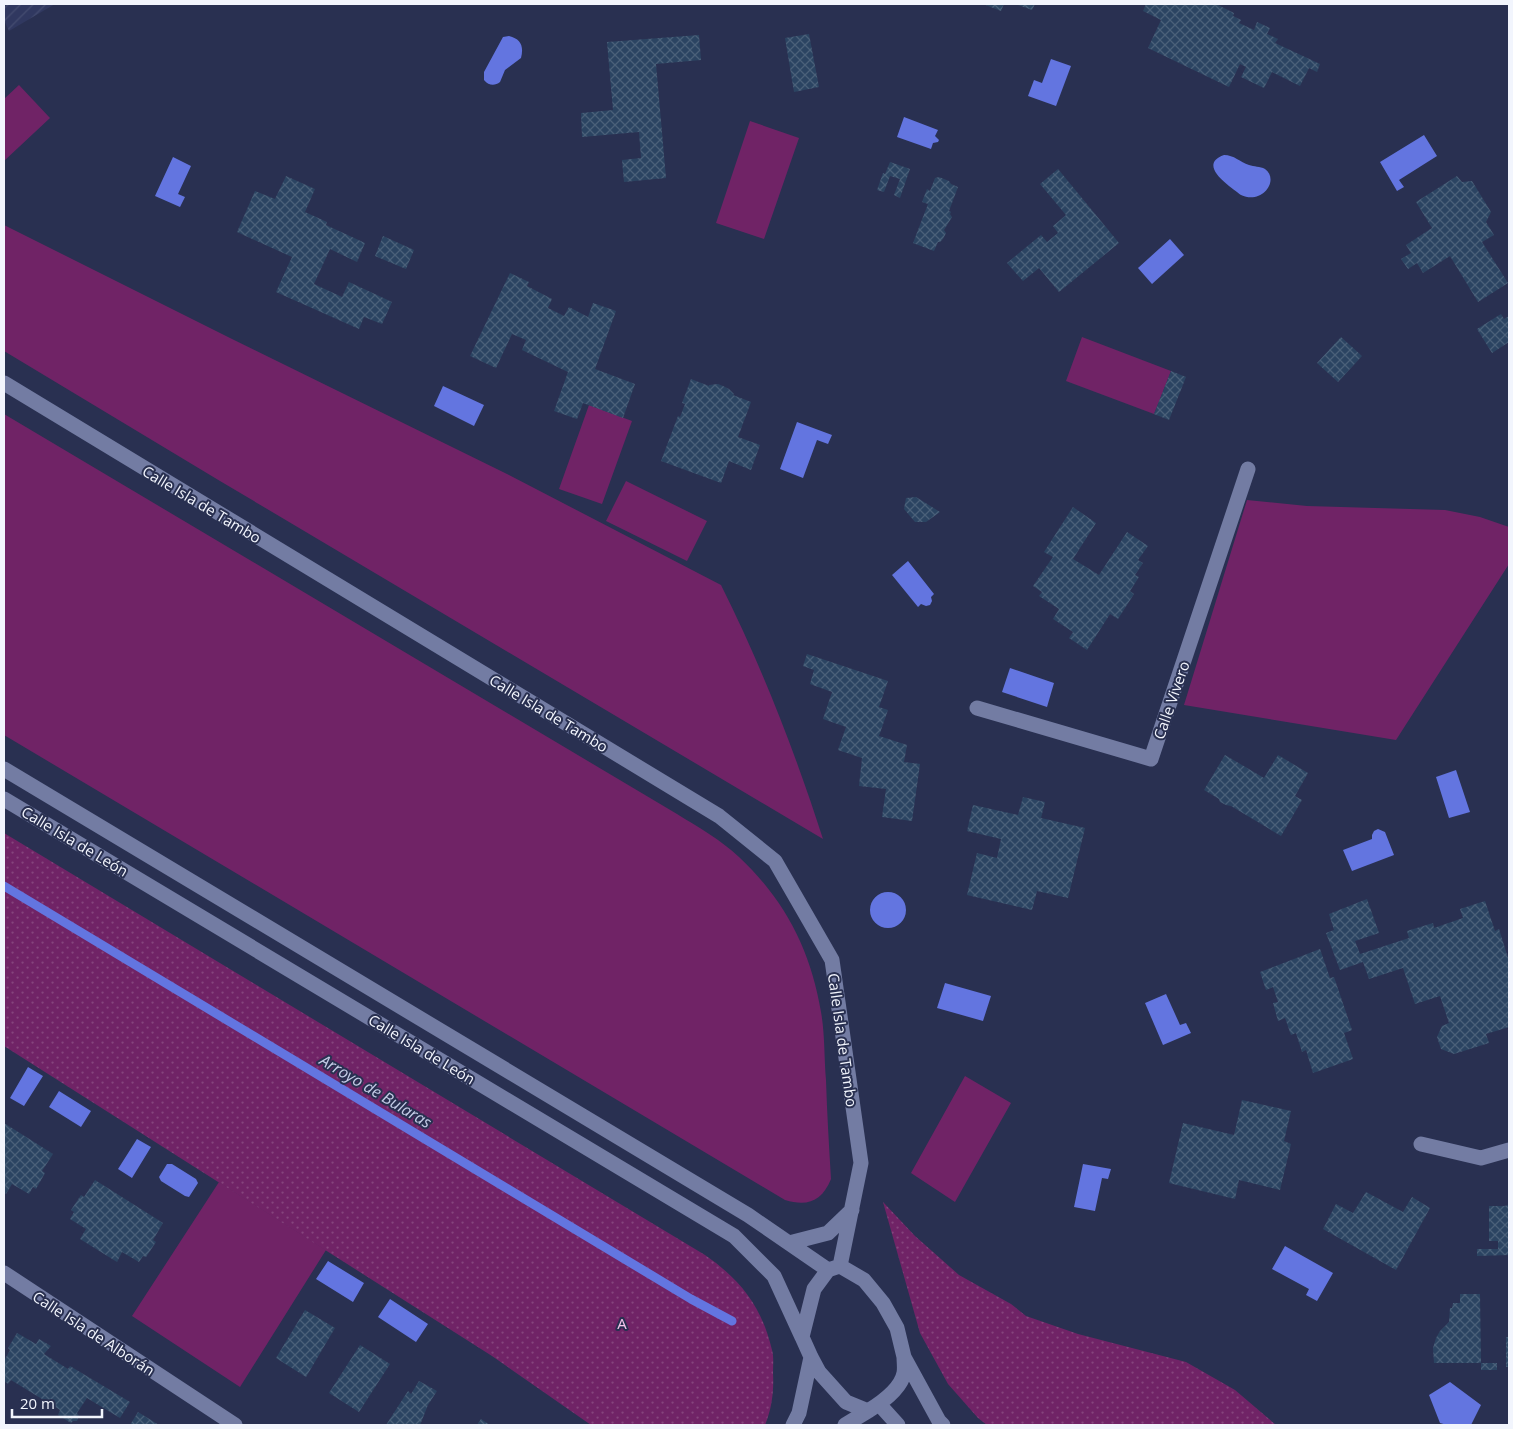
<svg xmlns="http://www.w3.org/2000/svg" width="1513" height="1429" viewBox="0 0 1513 1429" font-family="'Open Sans',sans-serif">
  <defs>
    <pattern id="industrial-furrows" width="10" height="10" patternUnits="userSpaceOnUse" patternTransform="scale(1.25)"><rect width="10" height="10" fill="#303860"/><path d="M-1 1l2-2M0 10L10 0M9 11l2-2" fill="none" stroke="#444c70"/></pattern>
    <pattern id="garden-dots" width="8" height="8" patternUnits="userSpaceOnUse" patternTransform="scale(1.25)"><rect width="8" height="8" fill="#702366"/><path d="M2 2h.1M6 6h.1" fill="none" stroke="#85447d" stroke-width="1.8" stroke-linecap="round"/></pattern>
    <pattern id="building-cross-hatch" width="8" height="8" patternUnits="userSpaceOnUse" patternTransform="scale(1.25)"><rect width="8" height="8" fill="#2b4462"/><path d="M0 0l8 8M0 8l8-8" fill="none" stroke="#4a6079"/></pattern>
  </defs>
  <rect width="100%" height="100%" fill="#293051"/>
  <path fill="url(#industrial-furrows)" d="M4,4H55L9,31L4,20Z"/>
  <path fill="#702366" d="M19,85L50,118L4,161V99Z
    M750,121L799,138L764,239L716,223Z
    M4,225L230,338L507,474L721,585C762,667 795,752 823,839L220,481L4,351Z
    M1082,337L1171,371L1154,414L1066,381Z
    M589,405L632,421L602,504L559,489Z
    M4,414L677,814C698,827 721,840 739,857C785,900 811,951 821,1012C825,1034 824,1058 826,1080C827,1113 829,1146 831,1179C822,1201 808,1207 785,1200L4,735Z
    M626,481L707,521L687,561L606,521Z
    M1247,500L1307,506L1445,510L1480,517L1509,527V564L1396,740L1184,705Z
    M965,1076L1011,1103L955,1202L911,1173Z
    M219,1182L326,1250L240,1387L132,1316Z"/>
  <path fill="url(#garden-dots)" d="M4,833L705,1255C741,1280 762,1307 772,1350C774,1357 773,1365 773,1373C774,1391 772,1408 765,1425H591L492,1356L4,1046Z
    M883,1202L915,1236L959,1275L1011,1304L1026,1316L1078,1334L1186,1362L1235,1390L1276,1425H987L978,1418L948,1384L920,1333Z"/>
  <path fill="#6375e0" d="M509,36C521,39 524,46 521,58L505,70L500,82C495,86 489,86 484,80V72L503,37Z
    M1051,59L1071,66L1056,106L1028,96L1034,80L1042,83Z
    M904,117L938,130L935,136L939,140L938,142L933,143L931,149L897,137Z
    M1424,135L1437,156L1399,180L1404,187L1397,191L1380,162Z
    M1224,155C1234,155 1240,162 1249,165C1254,167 1260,166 1265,169C1280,180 1262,205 1241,195C1231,187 1196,165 1224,155Z
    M173,157L191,166L178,194L185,197L180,207L155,196Z
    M1170,239L1184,255L1152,284L1138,268Z
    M443,386L484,405L474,426L434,406Z
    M797,422L832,435L828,444L817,440L803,478L780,469Z
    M908,561L934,594L931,597L932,601L930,605L926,606L921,604L918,607L892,575Z
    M1010,668L1054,683L1047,707L1002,692Z
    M1456,770L1470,812L1449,818L1436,777Z
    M1378,829L1385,832L1394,855L1352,871L1343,850L1372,839V835L1374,831Z
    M870 910a18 18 0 1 1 36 0a18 18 0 1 1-36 0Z
    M945,983L991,996L983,1021L937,1008Z
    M1166,994L1180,1025L1186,1023L1191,1033L1163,1045L1145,1003Z
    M28,1067L43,1076L24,1106L10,1098Z
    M59,1091L91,1111L81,1127L49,1107Z
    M137,1139L151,1147L132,1178L118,1169Z
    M167,1164H172L196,1179L198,1183L189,1197L185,1196L161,1181L159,1177Z
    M1083,1164L1111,1169L1108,1179L1102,1178L1095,1211L1074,1207Z
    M1285,1246L1333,1273L1317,1301L1306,1295L1309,1289L1272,1269Z
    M328,1261L364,1283L353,1302L316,1279Z
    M390,1299L428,1324L416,1342L378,1317Z
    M1450,1382L1481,1405L1471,1425H1447L1440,1423L1429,1395Z"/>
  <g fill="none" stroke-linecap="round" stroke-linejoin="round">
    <path stroke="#6375e0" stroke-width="9" d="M4,886L691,1299L732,1321"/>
  </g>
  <path fill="url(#building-cross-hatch)" d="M983,4H1004L1001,11Z
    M1015,4H1035L1032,10Z
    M1146,4H1216L1234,13L1233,16L1241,20L1239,23L1254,30L1257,22L1270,28L1267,34L1278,39L1275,43L1320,64L1317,72L1309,68L1300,86L1272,72L1264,88L1241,77L1246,67L1240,64L1229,87L1148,48L1161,20L1143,11Z
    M809,34L819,87L794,92L785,38Z
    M699,35L701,60L656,64L666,178L624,182L622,160L641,158L639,132L582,137L581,113L613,110L607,42Z
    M890,162L910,169L900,198L894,195L900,179L890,176L884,192L877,190L883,173L885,174Z
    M1058,169L1119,243L1059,292L1039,268L1023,281L1007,263L1041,235L1047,242L1058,233L1053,226L1066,215L1040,184Z
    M286,176L315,189L305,212L327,222L326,225L365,243L357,262L330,249L314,284L342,297L349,282L392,302L382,324L364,317L359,329L276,292L292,257L237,232L255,191L275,199Z
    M1457,176L1462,182L1472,181L1491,212L1486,222L1494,235L1482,242L1508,283L1478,302L1450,256L1423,273L1417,263L1408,269L1401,259L1411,253L1406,245L1432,228L1416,202Z
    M939,177L949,181L951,184L958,187L949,211L951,212L950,214L952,217L944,230L946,233L943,239L940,242H938L934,251L913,243L928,204L922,202L927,189L930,191L935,178Z
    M383,236L414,250L406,269L375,256Z
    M510,273L529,282L527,286L552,299L548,308L564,316L569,307L588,317L593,303L616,311L595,369L635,384L623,418L583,403L577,419L554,411L568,372L522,350L526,340L512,334L496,368L470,356Z
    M1501,314L1504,319L1509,316V342L1492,353L1477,329Z
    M1341,337L1362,356L1338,382L1317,363Z
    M1171,371L1186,377L1169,420L1154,414Z
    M691,379L709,386V385L718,384L723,386L729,389L734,394L733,395L751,402L738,437L760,445L751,470L729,461L721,483L661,461L678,416L680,417L685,404L682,403Z
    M916,497L940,512L926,522H915L904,509L906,498Z
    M1073,507L1096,523L1073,559L1099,575L1127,532L1148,546L1138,560L1143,563L1135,575L1139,577L1130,591L1134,594L1118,619L1110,614L1087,650L1069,638L1073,632L1053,619L1059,609L1039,596L1042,592L1033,586L1053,557L1044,552Z
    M807,654L888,681L879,707L888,710L879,736L907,745L904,762L920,764L912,821L882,817L886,789L859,786L862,758L838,750L846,727L823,719L832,692L810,684L814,670L803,666Z
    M1225,755L1264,778L1278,755L1308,773L1295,796L1302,800L1281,836L1231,806L1226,805L1220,802L1219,799L1204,790Z
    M1023,797L1045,802L1041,818L1085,828L1068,898L1037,891L1032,910L967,895L977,853L997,858L1001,839L967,831L973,805L1018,815Z
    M1367,899L1379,933L1355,941L1360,954L1409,938L1407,931L1433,923L1434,928L1463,918L1460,909L1485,901L1495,931L1499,929L1509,961V1027L1486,1034L1489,1043L1454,1054L1441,1049L1437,1037L1442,1026L1449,1023L1440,996L1415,1004L1403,968L1369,979L1363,962L1340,970L1326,933L1334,930L1329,914Z
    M1320,949L1330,978L1334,977L1352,1030L1344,1033L1353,1059L1313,1073L1306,1050L1302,1052L1296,1033L1291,1035L1285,1018L1278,1021L1273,1003L1278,1002L1273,987L1266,990L1260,972Z
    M1242,1100L1291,1111L1284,1141L1291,1144L1280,1190L1239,1180L1235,1199L1169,1183L1183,1123L1234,1135Z
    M4,1123L53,1154L42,1171L45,1173L36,1189L33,1187L29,1194L12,1184L6,1194L4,1192Z
    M95,1180L163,1223L153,1240L156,1242L146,1257L143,1256L139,1262L122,1252L117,1262L80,1239L86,1229L70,1219L74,1212L71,1210L81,1195L84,1197Z
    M1366,1192L1403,1212L1412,1197L1430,1208L1396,1270L1323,1229L1336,1204L1353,1213Z
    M1509,1205V1255L1477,1256V1249H1498V1241H1489V1206H1504Z
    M1460,1294H1480L1481,1363H1434L1433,1348L1436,1338L1440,1331L1449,1322L1450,1308H1452L1453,1303H1460Z
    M305,1310L335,1328L306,1377L276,1358Z
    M17,1333L36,1344L39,1339L51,1346L44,1354L68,1369L70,1366L130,1402L120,1418L87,1398L77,1413L79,1416L77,1421H73L71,1423L58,1415L60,1410L11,1380L8,1384L4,1381V1361L10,1350L8,1348Z
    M1506,1337H1509V1367H1506Z
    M360,1345L390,1364L359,1412L329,1393Z
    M1481,1363H1497V1370H1481Z
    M419,1381L437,1391L428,1405L420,1425H386L408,1391L411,1394Z
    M138,1412L159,1425H130Z
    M481,1419L490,1425H477Z"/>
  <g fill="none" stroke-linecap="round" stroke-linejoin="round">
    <path stroke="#737ca3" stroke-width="15" d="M4,383L719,816L775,861L832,960L861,1163L840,1266
      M977,708L1151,759L1248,469
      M4,769L748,1215L828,1270
      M4,799L734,1236L774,1276L802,1337
      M1421,1144L1481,1158L1509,1150
      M789,1243L828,1233L852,1210
      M4,1273L235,1425
      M904,1357C904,1362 905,1368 904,1373C901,1389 881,1403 868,1411L846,1402L819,1372L811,1357L802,1337L814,1289L828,1270L840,1266L864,1280L883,1303L897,1328L904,1357L939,1421L943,1425
      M879,1404L898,1425
      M793,1425L799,1413L811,1357
      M845,1425L868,1411"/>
  </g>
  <g text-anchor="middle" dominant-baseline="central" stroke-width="4" stroke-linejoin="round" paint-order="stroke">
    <g font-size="15" fill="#f2f5fd" stroke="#293051">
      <text transform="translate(202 504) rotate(31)">Calle Isla de Tambo</text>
      <text transform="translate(1171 700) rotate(-71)">Calle Vivero</text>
      <text transform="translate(549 713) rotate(31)">Calle Isla de Tambo</text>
      <text transform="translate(75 841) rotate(31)">Calle Isla de León</text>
      <text transform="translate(843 1040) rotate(82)">Calle Isla de Tambo</text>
      <text transform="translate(422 1049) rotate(31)">Calle Isla de León</text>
      <text transform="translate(94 1333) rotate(33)">Calle Isla de Alborán</text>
    </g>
    <g font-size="15" fill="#f7c5ed" stroke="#293051">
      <text x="622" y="1323">A</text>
    </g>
    <g font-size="16" font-style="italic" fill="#c5cce7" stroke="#293051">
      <text transform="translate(376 1091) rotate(31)">Arroyo de Bularas</text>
    </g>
  </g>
  <rect width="1513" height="1429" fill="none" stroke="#f2f5fd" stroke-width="10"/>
  <path d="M12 1409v8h90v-8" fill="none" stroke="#f2f5fd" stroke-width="2.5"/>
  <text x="20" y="1409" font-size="15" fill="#f2f5fd" stroke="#293051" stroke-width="4" paint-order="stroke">20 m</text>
</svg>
